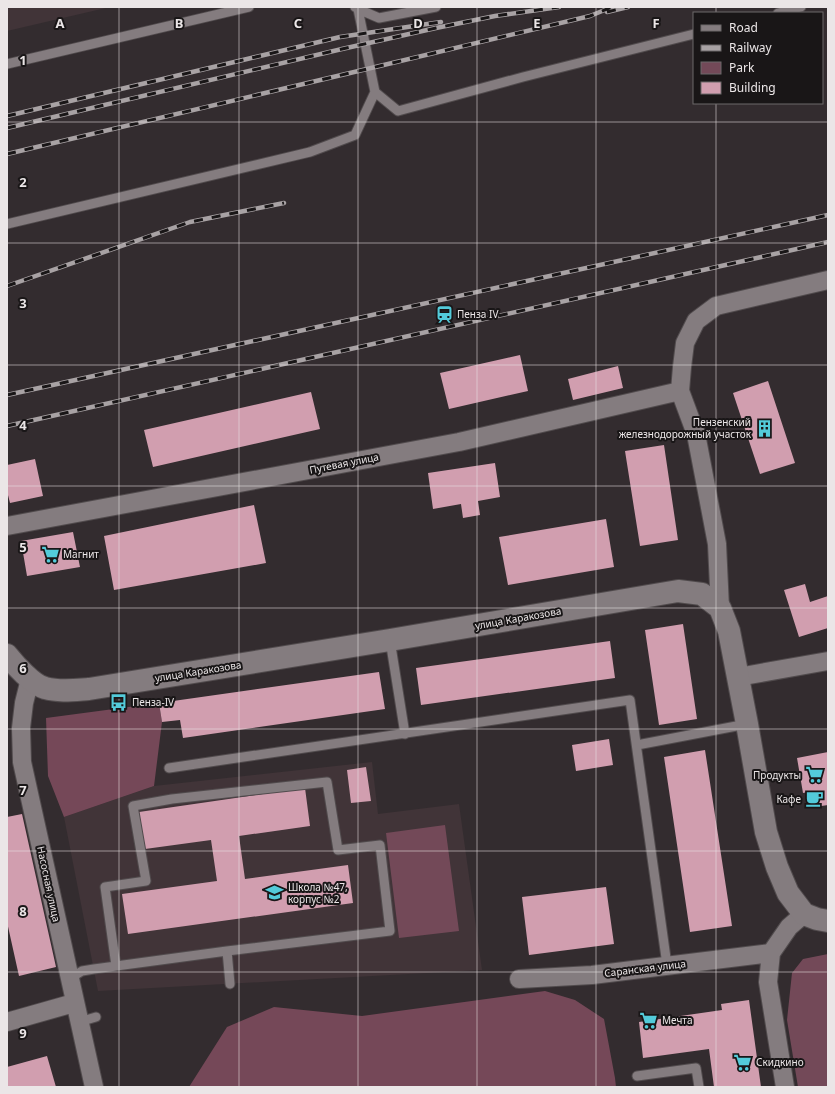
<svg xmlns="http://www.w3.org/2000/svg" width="835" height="1094" viewBox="0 0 835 1094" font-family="'Noto Sans',sans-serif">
  <rect width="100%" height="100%" fill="#332c2f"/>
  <path fill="#413438" d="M7,7H110L7,31Z
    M372,762L378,814L459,804L482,970L98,991L64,817L154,786Z"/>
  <path fill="#734958" d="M445,825L459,931L399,938L386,833Z
    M828,954V1087H798L787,1020L792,973L803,959Z"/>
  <path fill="#754858" d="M159,703L162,722L154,786L64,817L48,776L46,718Z
    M545,991L575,1000L604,1019L615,1078L616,1087H189L227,1027L274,1007L362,1016Z"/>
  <path fill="#d19eaf" d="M520,355L528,391L449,409L440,373Z
    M618,366L623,388L573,400L568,379Z
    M768,381L795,463L760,474L733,393Z
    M311,392L320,429L153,467L144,430Z
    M664,445L678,540L640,546L625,451Z
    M35,459L43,496L10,503L7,491V465Z
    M495,463L500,497L478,501L480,515L463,518L461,504L433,509L428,473Z
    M254,505L266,563L114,590L104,536Z
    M606,519L614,567L508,585L499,537Z
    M73,532L80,567L27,576L21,541Z
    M805,584L810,602L828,596V628L799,637L784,590Z
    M683,624L697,719L659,725L645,630Z
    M610,641L615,678L421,705L416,668Z
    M379,672L385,709L183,738L180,720L162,722L159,703Z
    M609,739L613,765L576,771L572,745Z
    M705,750L732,926L690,932L664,757Z
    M828,752V805L815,807L813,791L803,793L797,758Z
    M366,767L371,801L351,803L347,770Z
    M305,788L310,826L239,836L245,879L348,865L353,903L128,934L122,894L217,881L211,840L145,849L139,812Z
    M22,814L56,967L19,976L7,922V817Z
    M606,887L614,944L529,955L522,897Z
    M749,1000L761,1087H714L709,1049L643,1058L639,1022L722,1010L721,1004Z
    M47,1056L56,1087H7V1067Z"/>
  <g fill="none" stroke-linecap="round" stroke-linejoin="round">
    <defs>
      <path id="lane" d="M358,9L379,18L436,7
        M778,13L801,7
        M7,64L249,7
        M375,92L398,111L523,77L694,34
        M7,224L310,152L355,135L375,92L358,9L355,7
        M390,640L405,734
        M637,745L747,724
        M169,768L630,700L667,965
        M116,966L105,887L146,881L133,806L172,799L327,782L338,850L380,845L390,931L227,951
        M69,979L82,971L94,969L227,951L230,984
        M79,1022L96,1017
        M637,1076L696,1068L699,1087"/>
      <path id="street" d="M7,526L459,442L680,391
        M720,608L717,544L696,434L680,391L682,367L685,343L696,321L716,306L828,280
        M738,677L828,661
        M30,679L24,703L21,728L22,762L94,1087
        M519,979L592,975L771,953
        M7,1022L74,1003
        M785,1087L768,982L771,953L789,927L804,914"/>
      <path id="secondary" d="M7,655C15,665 33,685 45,688C59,692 74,690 89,689L390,640L678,591L702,594L720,608L729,631L747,724L766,832L777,867L788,893L804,914L817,919L828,921"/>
    </defs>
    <use href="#lane" stroke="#514b4d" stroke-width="11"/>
    <use href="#street" stroke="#514b4d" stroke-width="20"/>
    <use href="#secondary" stroke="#514b4d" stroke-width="24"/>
    <use href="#lane" stroke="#847c7f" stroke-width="9"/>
    <use href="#street" stroke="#847c7f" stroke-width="18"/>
    <use href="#secondary" stroke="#847c7f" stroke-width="22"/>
    <defs>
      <path id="rail" d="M607,12L628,7
        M7,116L340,37L441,22
        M7,128L342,49L436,28L495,16L559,7
        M7,154L350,73L590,16L612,7
        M7,286L190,222L284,203
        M7,395L828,215
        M7,426L828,242"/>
    </defs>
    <use href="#rail" stroke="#a8a2a4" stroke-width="4.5"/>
    <use href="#rail" stroke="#191617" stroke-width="3" stroke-dasharray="9" stroke-linecap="butt"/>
  </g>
  <path fill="none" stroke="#ebe6e7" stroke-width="1" stroke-opacity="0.55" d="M119,7V1087M239,7V1087M358,7V1087M477,7V1087M596,7V1087M716,7V13M716,103V1087M7,122H828M7,243H828M7,365H828M7,486H828M7,608H828M7,729H828M7,851H828M7,972H828"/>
  <defs>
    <symbol id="station-bare" viewBox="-9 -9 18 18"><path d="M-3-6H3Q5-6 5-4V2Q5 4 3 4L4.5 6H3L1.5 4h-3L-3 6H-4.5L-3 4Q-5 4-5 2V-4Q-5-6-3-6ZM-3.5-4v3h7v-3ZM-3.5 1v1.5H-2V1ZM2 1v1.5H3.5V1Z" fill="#53cbda" stroke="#191617" stroke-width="2.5" paint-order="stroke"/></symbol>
    <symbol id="building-bare" viewBox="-9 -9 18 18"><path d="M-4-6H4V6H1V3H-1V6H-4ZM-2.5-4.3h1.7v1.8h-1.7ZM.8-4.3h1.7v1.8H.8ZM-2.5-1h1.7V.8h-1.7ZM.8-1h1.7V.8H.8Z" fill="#53cbda" stroke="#191617" stroke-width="2.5" paint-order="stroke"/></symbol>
    <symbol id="supermarket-bare" viewBox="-9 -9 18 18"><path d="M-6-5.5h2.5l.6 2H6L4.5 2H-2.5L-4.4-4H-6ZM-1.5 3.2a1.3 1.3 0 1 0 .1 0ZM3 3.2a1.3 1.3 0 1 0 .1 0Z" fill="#53cbda" stroke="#191617" stroke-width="2.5" paint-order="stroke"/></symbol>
    <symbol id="bus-bare" viewBox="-9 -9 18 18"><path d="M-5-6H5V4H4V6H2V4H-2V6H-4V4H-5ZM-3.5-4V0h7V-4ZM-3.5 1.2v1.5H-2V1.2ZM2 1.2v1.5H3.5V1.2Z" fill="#53cbda" stroke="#191617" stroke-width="2.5" paint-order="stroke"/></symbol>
    <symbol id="cafe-bare" viewBox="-9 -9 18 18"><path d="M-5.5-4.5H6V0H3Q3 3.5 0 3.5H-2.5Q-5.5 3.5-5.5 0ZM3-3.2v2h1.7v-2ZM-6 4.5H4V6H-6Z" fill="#53cbda" stroke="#191617" stroke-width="2.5" paint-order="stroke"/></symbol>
    <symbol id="school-bare" viewBox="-9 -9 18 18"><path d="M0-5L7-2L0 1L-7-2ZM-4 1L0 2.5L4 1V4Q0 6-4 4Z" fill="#53cbda" stroke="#191617" stroke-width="2.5" paint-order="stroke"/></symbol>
  </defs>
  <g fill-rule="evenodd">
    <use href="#station-bare" x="432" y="302" width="25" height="25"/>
    <use href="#building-bare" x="752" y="416" width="25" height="25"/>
    <use href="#supermarket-bare" x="38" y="542" width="25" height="25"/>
    <use href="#bus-bare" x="106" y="690" width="25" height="25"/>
    <use href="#supermarket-bare" x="802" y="762" width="25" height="25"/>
    <use href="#cafe-bare" x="802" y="786" width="25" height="25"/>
    <use href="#school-bare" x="262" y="880" width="25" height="25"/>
    <use href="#supermarket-bare" x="636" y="1008" width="25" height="25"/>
    <use href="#supermarket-bare" x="730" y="1050" width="25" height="25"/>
  </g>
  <g text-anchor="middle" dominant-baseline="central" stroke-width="4" stroke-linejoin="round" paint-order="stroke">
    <g font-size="10" fill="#ebe6e7" stroke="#191617" text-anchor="start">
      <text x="457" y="314">Пенза IV</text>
      <text x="751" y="422" text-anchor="end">Пензенский<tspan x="751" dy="12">железнодорожный участок</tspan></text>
      <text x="63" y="554">Магнит</text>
      <text x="132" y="702">Пенза-IV</text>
      <text x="801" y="775" text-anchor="end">Продукты</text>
      <text x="801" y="799" text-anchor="end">Кафе</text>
      <text x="288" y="887">Школа №47,<tspan x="288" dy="12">корпус №2</tspan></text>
      <text x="662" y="1020">Мечта</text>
      <text x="756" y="1062">Скидкино</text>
    </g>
    <g font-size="10" fill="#ebe6e7" stroke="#191617">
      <text transform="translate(344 463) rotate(-11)">Путевая улица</text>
      <text transform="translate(518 618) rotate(-10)">улица Каракозова</text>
      <text transform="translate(198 671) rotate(-9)">улица Каракозова</text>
      <text transform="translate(49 884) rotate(78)">Насосная улица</text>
      <text transform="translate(645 968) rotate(-7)">Саранская улица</text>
    </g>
  </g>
  <g font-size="13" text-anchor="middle" font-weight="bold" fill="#ebe6e7" stroke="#191617" stroke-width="4" stroke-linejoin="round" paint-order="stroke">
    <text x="60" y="28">A</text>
    <text x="179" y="28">B</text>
    <text x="298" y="28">C</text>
    <text x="418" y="28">D</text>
    <text x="537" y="28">E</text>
    <text x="656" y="28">F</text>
    <text x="23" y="65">1</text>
    <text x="23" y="187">2</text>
    <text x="23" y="308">3</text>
    <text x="23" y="430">4</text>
    <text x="23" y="552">5</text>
    <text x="23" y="673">6</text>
    <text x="23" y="795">7</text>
    <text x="23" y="916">8</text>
    <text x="23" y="1038">9</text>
  </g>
  <rect width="835" height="1094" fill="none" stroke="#ebe6e7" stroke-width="16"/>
  <rect x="693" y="12" width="130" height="92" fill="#191617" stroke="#6d696a"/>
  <rect x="701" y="25" width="20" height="6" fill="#847c7f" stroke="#6d696a"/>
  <text x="729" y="32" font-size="12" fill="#ebe6e7">Road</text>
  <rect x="701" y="45" width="20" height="6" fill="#a8a2a4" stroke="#6d696a"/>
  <text x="729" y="52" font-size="12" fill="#ebe6e7">Railway</text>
  <rect x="701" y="62" width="20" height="12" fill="#734958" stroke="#6d696a"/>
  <text x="729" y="72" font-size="12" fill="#ebe6e7">Park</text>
  <rect x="701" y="82" width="20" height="12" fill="#d19eaf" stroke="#6d696a"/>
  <text x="729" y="92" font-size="12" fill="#ebe6e7">Building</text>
</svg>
